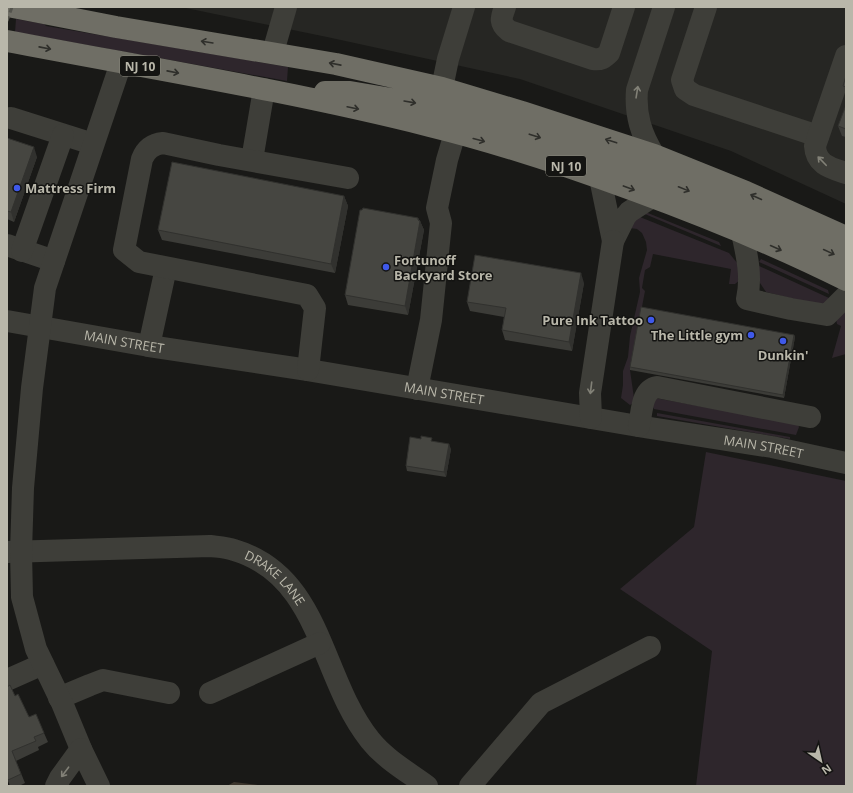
<svg xmlns="http://www.w3.org/2000/svg" width="853" height="793" viewBox="0 0 853 793" font-family="'Open Sans',sans-serif">
  <rect width="100%" height="100%" fill="#191917"/>
  <path fill="#262623" d="M181,7H846V204L731,151L520,79L327,37Z"/>
  <path fill="#2e262c" d="M16,19L44,24L46,26L288,67L287,81L15,32Z
    M643,211L719,242L721,246L640,212Z
    M635,215L729,253L738,264L740,280L735,284H729L731,269L653,254L650,267L645,270L642,288L645,291L630,370L634,398L633,403L630,405L621,398L623,385V371L628,357L630,336L640,292L639,278L647,250L646,242L642,233L637,229L630,228Z
    M761,259L828,290L829,294L759,262Z
    M757,265L829,298L826,303L818,305L766,292L760,283Z
    M846,311V354L832,358L841,326L837,324L836,319Z
    M655,398L798,424L799,427L796,435L654,409L652,405Z
    M657,413L790,437V439L657,416Z
    M706,452L846,481V786H696L712,651L620,589L694,527Z"/>
  <path fill="#3d372e" d="M234,782L266,786H227Z"/>
  <g fill="none" stroke-linecap="round" stroke-linejoin="round">
    <g stroke="#3e3e39" stroke-width="22">
      <path d="M505,7C501,18 499,23 509,31L593,59C601,60 604,58 609,53L624,7"/>
      <path d="M706,7L682,80L685,89L694,95L818,136"/>
      <path d="M273,52L286,7"/>
      <path d="M846,56L815,146C816,165 831,168 846,173"/>
      <path d="M442,88L448,59L464,7"/>
      <path d="M11,118L93,144"/>
      <path d="M654,155C641,134 635,115 637,90L664,7"/>
      <path d="M252,160L264,89"/>
      <path d="M600,178L613,241L625,217L629,212L652,197"/>
      <path d="M742,233C747,255 752,277 747,299L791,309L827,315L846,296"/>
      <path d="M7,245L54,261"/>
      <path d="M22,251L63,135"/>
      <path id="s1" d="M7,321L149,346L308,370L644,427L772,447L846,463"/>
      <path d="M149,346L166,268"/>
      <path d="M308,370L315,308L307,295L139,262L124,250L142,159C146,149 153,144 163,143L219,155L348,178"/>
      <path d="M417,389L431,320L441,223L437,208L447,160L455,133"/>
      <path d="M591,418L590,393L613,241"/>
      <path d="M639,426C642,413 641,390 657,387L810,417"/>
      <path id="s2" d="M7,552L210,546C218,547 226,547 234,550C322,576 320,678 370,740C385,759 408,772 427,786"/>
      <path d="M7,680L43,664"/>
      <path d="M210,693L320,643"/>
      <path d="M59,698L90,685L103,680L169,693"/>
      <path d="M81,749L62,703L36,649L22,597L21,552L23,488L32,388L45,288L121,63"/>
      <path d="M56,786L60,778L81,749L99,786"/>
      <path d="M470,786L541,703L650,647"/>
    </g>
    <path stroke="#6f6e65" stroke-width="22" d="M13,7L116,27L336,64L442,88L522,112L654,155L746,192L846,237
      M7,41C148,68 291,91 430,126C500,143 568,166 636,191C707,217 778,246 846,280
      M325,92H350L415,103L525,133L633,169L751,216L846,259"/>
    <path stroke="#53534c" stroke-width="3" stroke-dasharray="5 4" stroke-linecap="butt" d="M7,21L12,7"/>
  </g>
  <path fill="#3c3c38" d="M846,76V94L843,86Z
    M846,105V137L842,136L838,126Z
    M7,138L37,157L14,222L7,219Z
    M344,196L348,206L335,273L162,240L158,230Z
    M418,218L419,220L420,221L424,230L408,315L348,305L345,295Z
    M584,283L572,351L505,340L502,330L504,317L470,311L467,302Z
    M794,335L795,337L784,398L630,370V367Z
    M433,441L451,449L446,477L407,471L406,466Z
    M7,687L15,696L29,717L44,733L48,742L38,747L39,750L16,761L25,783L19,786H10L8,781H7Z"/>
  <path fill="#31312e" d="M34,147L37,157L14,222L11,212Z
    M344,196L348,206L335,273L331,264Z
    M418,218L420,222V221L424,230L408,315L405,306Z
    M581,273L584,283L572,351L569,342Z
    M794,335L795,337L784,398L783,395Z
    M449,444L451,449L446,477L444,472Z"/>
  <path fill="#464641" stroke="#31312e" d="M846,76V87L843,86Z
    M846,105V129L838,126Z
    M7,138L34,147L11,212L7,211Z
    M172,162L344,196L331,264L158,230Z
    M363,208L418,218V220L420,221L405,306L345,295L360,210H362Z
    M475,255L581,273L569,342L502,330L506,308L467,302Z
    M641,307L794,335L783,395L630,367Z
    M421,436L432,438L431,441L449,444L444,472L406,466L410,437L421,439Z
    M10,685L15,696L18,694L29,717L36,714L44,733L34,737L36,741L12,751L21,774L8,780L7,777V687Z"/>
  <defs><path id="oneway-shaft" d="M-6 0H5M1.5-3L5.5 0L1.5 3" fill="none" stroke-width="1.6" stroke-linecap="round" stroke-linejoin="round"/></defs>
  <g stroke="#2f2f2b">
    <use href="#oneway-shaft" transform="translate(207 42) rotate(-171)"/>
    <use href="#oneway-shaft" transform="translate(45 48) rotate(11)"/>
    <use href="#oneway-shaft" transform="translate(335 64) rotate(-169)"/>
    <use href="#oneway-shaft" transform="translate(173 72) rotate(11)"/>
    <use href="#oneway-shaft" transform="translate(410 102) rotate(10)"/>
    <use href="#oneway-shaft" transform="translate(353 108) rotate(12)"/>
    <use href="#oneway-shaft" transform="translate(535 136) rotate(18)"/>
    <use href="#oneway-shaft" transform="translate(479 140) rotate(15)"/>
    <use href="#oneway-shaft" transform="translate(611 141) rotate(-162)"/>
    <use href="#oneway-shaft" transform="translate(629 188) rotate(20)"/>
    <use href="#oneway-shaft" transform="translate(684 189) rotate(22)"/>
    <use href="#oneway-shaft" transform="translate(756 197) rotate(-156)"/>
    <use href="#oneway-shaft" transform="translate(776 248) rotate(24)"/>
    <use href="#oneway-shaft" transform="translate(829 252) rotate(25)"/>
  </g>
  <g stroke="#828177">
    <use href="#oneway-shaft" transform="translate(637 92) rotate(-81)"/>
    <use href="#oneway-shaft" transform="translate(822 161) rotate(-134)"/>
    <use href="#oneway-shaft" transform="translate(591 388) rotate(97)"/>
    <use href="#oneway-shaft" transform="translate(65 772) rotate(127)"/>
  </g>
  <g fill="#3f59ea" stroke="#141412" stroke-width="1.5">
    <circle cx="17" cy="188" r="4"/>
    <circle cx="386" cy="267" r="4"/>
    <circle cx="651" cy="320" r="4"/>
    <circle cx="751" cy="335" r="4"/>
    <circle cx="783" cy="341" r="4"/>
  </g>
  <g text-anchor="middle" dominant-baseline="central" stroke-width="3" stroke-linejoin="round" paint-order="stroke">
    <g fill="#141412" stroke="#88867c" stroke-width="1">
      <rect x="120" y="56" width="40" height="20" rx="3"/>
      <rect x="546" y="156" width="40" height="20" rx="3"/>
    </g>
    <g font-size="12" font-weight="bold" fill="#b9b7aa">
      <text x="140" y="66">NJ 10</text>
      <text x="566" y="166">NJ 10</text>
    </g>
    <g font-size="13" font-weight="bold" fill="#b9b7aa" stroke="#141412" text-anchor="start">
      <text x="25" y="188">Mattress Firm</text>
      <text x="394" y="260">Fortunoff<tspan x="394" dy="15">Backyard Store</tspan></text>
      <text x="643" y="320" text-anchor="end">Pure Ink Tattoo</text>
      <text x="743" y="335" text-anchor="end">The Little gym</text>
      <text x="783" y="355" text-anchor="middle">Dunkin'</text>
    </g>
    <g font-size="13" fill="#b9b7aa" stroke="#141412">
      <text stroke="none"><textPath href="#s1" startOffset="119">MAIN STREET</textPath></text>
      <text stroke="none"><textPath href="#s1" startOffset="443">MAIN STREET</textPath></text>
      <text stroke="none"><textPath href="#s1" startOffset="767">MAIN STREET</textPath></text>
      <text stroke="none"><textPath href="#s2" startOffset="278">DRAKE LANE</textPath></text>
    </g>
  </g>
  <rect width="853" height="793" fill="none" stroke="#b9b7aa" stroke-width="16"/>
  <g transform="translate(821 761) rotate(146)" stroke="#141412" stroke-width="3" paint-order="stroke">
  <path d="M0-3L7 15L0 10L-7 15Z" fill="#b9b7aa"/>
  <text y="-6" font-size="11" font-weight="bold" text-anchor="middle" fill="#b9b7aa">N</text>
  </g>
</svg>
